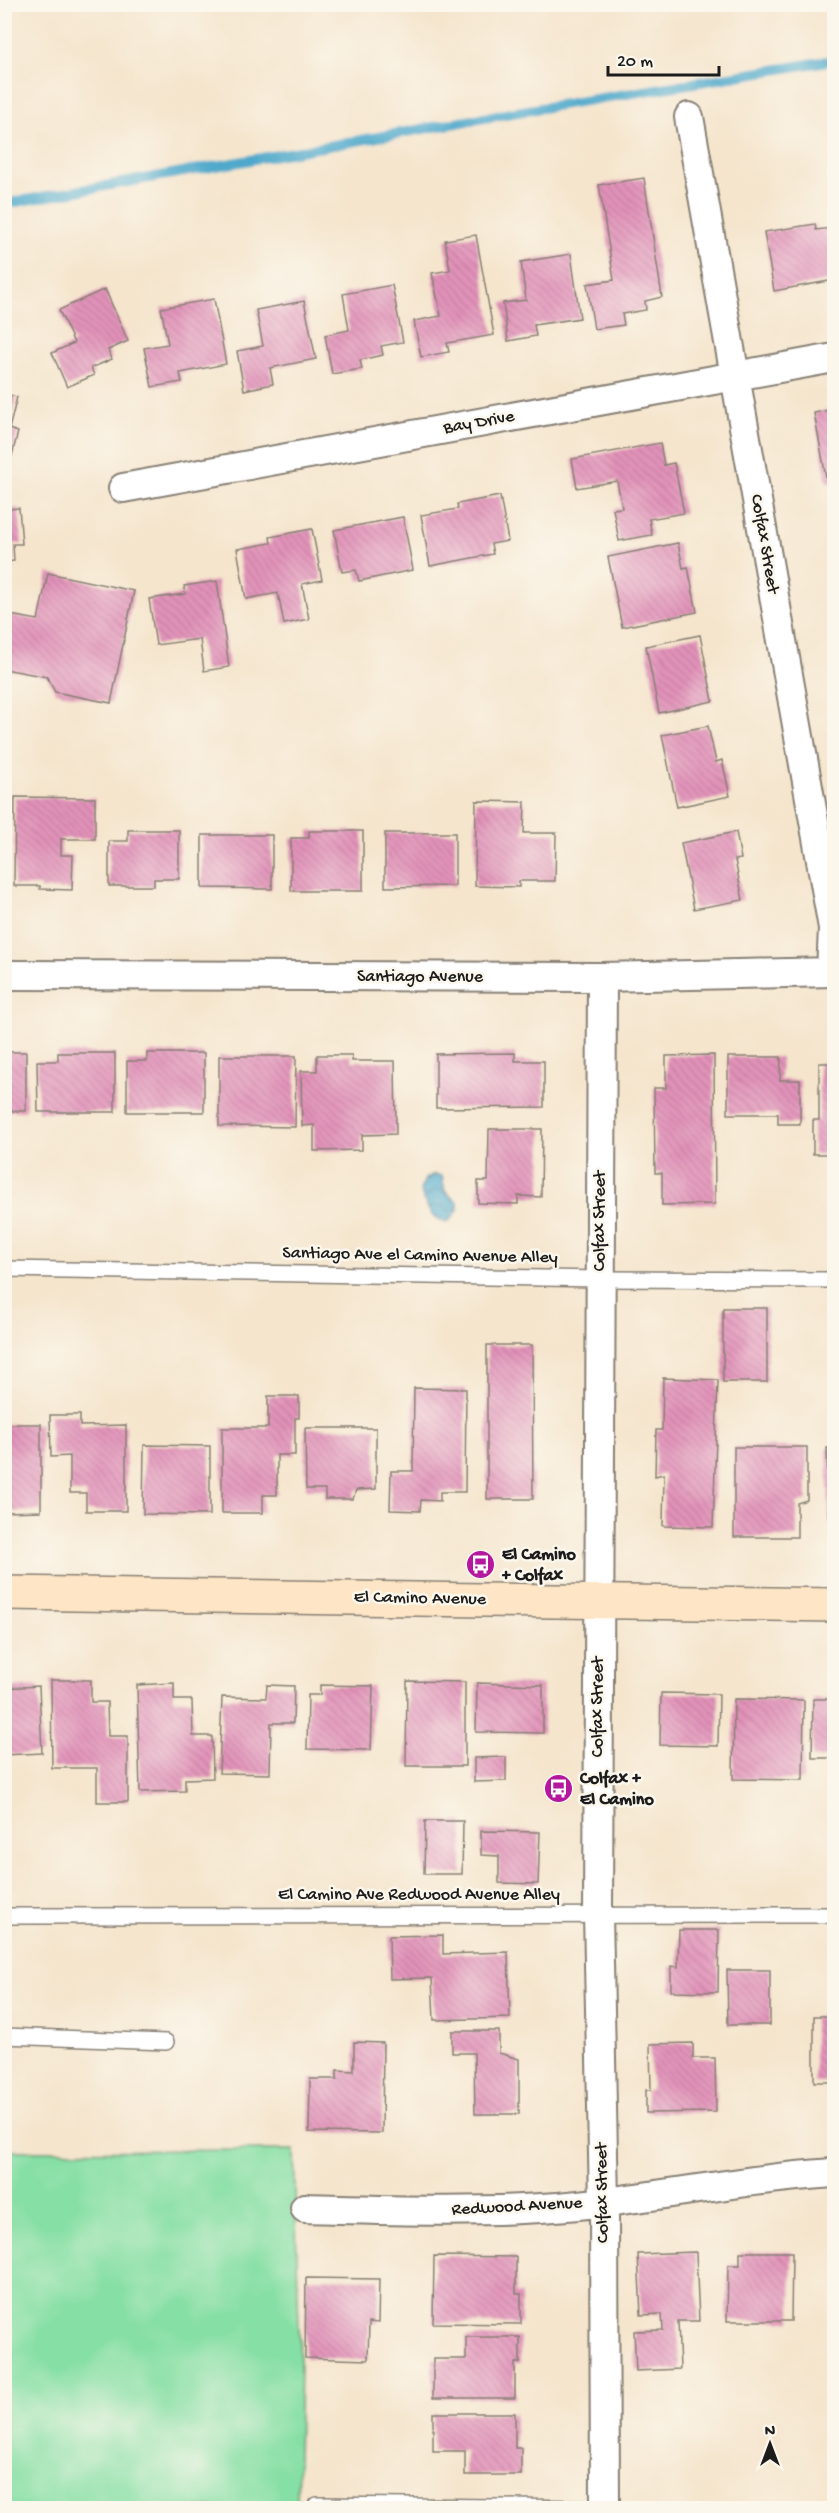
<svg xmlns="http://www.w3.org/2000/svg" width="839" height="2513" viewBox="0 0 839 2513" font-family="'Gochi Hand',sans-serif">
  <defs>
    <pattern id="water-waves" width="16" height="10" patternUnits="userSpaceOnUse" patternTransform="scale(1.5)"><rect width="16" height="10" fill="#4da8cb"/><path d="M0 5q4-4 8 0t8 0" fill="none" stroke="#3f88a4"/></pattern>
    <pattern id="building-back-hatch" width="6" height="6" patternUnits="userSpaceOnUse" patternTransform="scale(1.5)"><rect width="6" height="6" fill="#e292b9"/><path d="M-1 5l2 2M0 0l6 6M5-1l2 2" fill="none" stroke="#c17d9e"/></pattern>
  </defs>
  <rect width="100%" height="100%" fill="#fbf7ec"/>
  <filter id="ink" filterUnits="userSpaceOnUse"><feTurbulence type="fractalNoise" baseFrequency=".0167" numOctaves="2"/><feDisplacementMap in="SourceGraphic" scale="12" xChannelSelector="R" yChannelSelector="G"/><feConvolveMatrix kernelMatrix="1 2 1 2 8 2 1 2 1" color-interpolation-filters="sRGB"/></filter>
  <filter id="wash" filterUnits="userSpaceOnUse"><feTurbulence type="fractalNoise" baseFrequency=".008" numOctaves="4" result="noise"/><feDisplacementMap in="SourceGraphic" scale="24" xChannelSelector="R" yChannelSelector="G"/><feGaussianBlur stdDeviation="1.35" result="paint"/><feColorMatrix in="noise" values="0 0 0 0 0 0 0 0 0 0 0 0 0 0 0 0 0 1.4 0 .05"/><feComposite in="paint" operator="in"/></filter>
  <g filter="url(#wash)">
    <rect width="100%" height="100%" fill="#f5e5cd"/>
    <path fill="#86dfa4" stroke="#517e60" stroke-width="1.5" d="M294,2150L300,2365L297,2508H5L4,2151Z"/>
    <path fill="url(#water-waves)" stroke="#346274" stroke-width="1.5" d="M434,1174L442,1176L445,1191L458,1203V1210L448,1222C430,1221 425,1203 420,1190L425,1179Z"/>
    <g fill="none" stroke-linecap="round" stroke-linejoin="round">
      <path stroke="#4da8cb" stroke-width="10" d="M4,204L523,111L834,60"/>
    </g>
    <g id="blocks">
      <path fill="url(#building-back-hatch)" d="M644,178L662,297L645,301L646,310L622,314L624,325L594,329L587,284L614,280L599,185Z
        M815,224L816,230L832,228L834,241V280L774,291L764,232Z
        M476,235L494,335L447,343L449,352L421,357L414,321L441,316L432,273L450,270L445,240Z
        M571,254L580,318L534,325L536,336L508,341L503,303L526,300L521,262Z
        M392,285L403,342L381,346L383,355L360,360L362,369L332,374L325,335L349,330L343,294Z
        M105,289L128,341L108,350L112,359L91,368L94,375L67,387L52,353L74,343L59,310Z
        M214,299L226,364L180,373L182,382L152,387L144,348L168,344L161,308Z
        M304,301L316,359L270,368L273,384L244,390L237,351L263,346L256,310Z
        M4,394L17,397L9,429L18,432L8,471L4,470Z
        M834,409V482L827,483L814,413Z
        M660,443L664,465L674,463L684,513L649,519L652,535L619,541L613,509L622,508L617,481L577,488L572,459Z
        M4,492H7L9,509L19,508L22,544H13L14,561L4,562Z
        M500,496L508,541L491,544L493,554L430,566L421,515L458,509L457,504Z
        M403,517L413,570L359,581L356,570L342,572L334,530Z
        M312,529L322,580L302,584L309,619L284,624L278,593L246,599L237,549L271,543L270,537Z
        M678,543L683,568L688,567L697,612L622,627L608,557Z
        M48,573L134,591L111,703L55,692L47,677L4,669V614L38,620Z
        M217,581L229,667L204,671L200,639L156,645L149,599L185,594L184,586Z
        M700,635L713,701L659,713L646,646Z
        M708,726L716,762L722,760L730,796L677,807L662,735Z
        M15,797L95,798V839H61V855H73L72,890L40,889V886H14Z
        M476,801L525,802L524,833H556L555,881H519V887L475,886Z
        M128,830H179V879H154V886H109V841H128Z
        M309,831H363V891H291V838H309Z
        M736,832L741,859L735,860L743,900L694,909L681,843Z
        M385,833H455V886L385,887Z
        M202,835H272V889L202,888Z
        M4,1052H26V1111H4Z
        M58,1053H115V1112H38L37,1061H58Z
        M147,1053H204V1112H127V1061H147Z
        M515,1053V1061H544V1107L436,1108V1054Z
        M317,1055H352V1061H395L396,1134L362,1135V1150L314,1151V1125L302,1126L301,1071H317Z
        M714,1055L715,1204L662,1205V1173H655L654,1088H666V1056Z
        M219,1056H296L295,1127L219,1126Z
        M728,1057H781L780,1080H800V1124H778V1114H728Z
        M819,1063H834V1154H813V1120H819Z
        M489,1129H542L541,1197L518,1196V1204L478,1203V1181H488Z
        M723,1308H767V1382H723Z
        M487,1345H532L533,1499H487Z
        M663,1378L718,1380L713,1527L663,1526L664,1474L655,1476L656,1430H662Z
        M414,1388L466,1389L465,1492H440V1501L421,1500L420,1511L390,1510L391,1471H413Z
        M268,1396H299V1418H295V1455H277V1495H263V1513H222V1428H268Z
        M50,1415H80V1426L126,1425V1511H86V1493H70V1456L51,1457Z
        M4,1424H41V1511L4,1512Z
        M305,1428H376V1489L356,1490L353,1499H325V1489H306Z
        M144,1445L210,1446V1515L143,1514Z
        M734,1447H807V1500L797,1503V1537H734Z
        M827,1448H834V1518H829Z
        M51,1680H91V1702H107L108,1736H128V1802H97V1768H52Z
        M407,1681L465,1682V1766H406Z
        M174,1683V1700H192L193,1736H212L213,1778L185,1779V1791L140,1792L137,1685Z
        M477,1683L543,1685V1733L476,1732Z
        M267,1685L294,1686L293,1723H271L270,1774L219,1773L222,1697L266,1698Z
        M320,1685L373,1686L371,1750L307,1749L308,1695H320Z
        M39,1686L42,1753L4,1755V1688Z
        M661,1693L719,1694L718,1746L660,1745Z
        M734,1699L804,1700L803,1780L733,1779Z
        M813,1699H834V1758H812Z
        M506,1757V1781L474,1782V1758Z
        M425,1821H463L462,1874H424Z
        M481,1831L540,1832L538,1884L499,1883V1856L481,1855Z
        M679,1930H719L718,1992L671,1991V1966L678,1967Z
        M443,1935V1954L508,1952L510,2018L434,2020L432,1978L390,1979L389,1936Z
        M727,1970H770V2025H728Z
        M814,2016H834V2090H830V2082H814Z
        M452,2031H499V2053L519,2059V2114H475L474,2053H452Z
        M354,2042L383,2043L382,2133L309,2132L310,2079H337V2070L354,2071Z
        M693,2043V2058H715L716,2112L646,2113V2090H651L650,2044Z
        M696,2252L699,2321H678L680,2369L636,2371L634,2331L663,2330L662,2314L641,2315L638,2254Z
        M740,2252H792L791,2321H727L728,2265H740Z
        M434,2256L516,2257V2294H521V2324L433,2323Z
        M306,2278L379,2279L378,2323L369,2322L368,2360L305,2358Z
        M466,2337H520V2363H515V2398H433V2359H466Z
        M433,2413H515V2448H521V2475H465V2451H433Z"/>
    </g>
  </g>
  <g filter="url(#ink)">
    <use href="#blocks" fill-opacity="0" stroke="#888074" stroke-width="1.5"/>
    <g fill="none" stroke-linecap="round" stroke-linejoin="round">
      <defs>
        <path id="service" d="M4,1269L600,1279L834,1280
          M4,1916L834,1915
          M4,2036L166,2042
          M317,2505L592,2508"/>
        <path id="minor" d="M689,117L833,928L831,972
          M123,488L834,358
          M4,975L602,977L834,972
          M602,977L598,1914L604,2202L605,2508
          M305,2208C384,2210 463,2213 541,2208C640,2202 736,2179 834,2173"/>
        <path id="secondary" d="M4,1593L834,1605"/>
      </defs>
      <use href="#service" stroke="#888074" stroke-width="18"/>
      <use href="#minor" stroke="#888074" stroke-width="32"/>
      <use href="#secondary" stroke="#888074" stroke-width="36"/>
      <use href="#service" stroke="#fff" stroke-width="15"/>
      <use href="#minor" stroke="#fff" stroke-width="28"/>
      <use href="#secondary" stroke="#fde5c5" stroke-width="33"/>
    </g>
  </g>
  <defs>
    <symbol id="bus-disc" viewBox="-11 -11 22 22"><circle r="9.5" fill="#b5179e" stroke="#fbf7ec"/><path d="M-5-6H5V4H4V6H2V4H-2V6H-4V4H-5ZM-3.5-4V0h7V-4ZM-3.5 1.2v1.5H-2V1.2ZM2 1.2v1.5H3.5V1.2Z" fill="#fff"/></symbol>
  </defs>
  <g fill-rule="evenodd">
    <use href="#bus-disc" x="464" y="1548" width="33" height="33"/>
    <use href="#bus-disc" x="542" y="1772" width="33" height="33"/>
  </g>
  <g text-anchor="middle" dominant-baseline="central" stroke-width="5" stroke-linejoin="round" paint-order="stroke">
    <g font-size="18" fill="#1c1c1c" stroke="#fbf7ec">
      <text transform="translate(479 423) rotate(-10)">Bay Drive</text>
      <text transform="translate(764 544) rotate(80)">Colfax Street</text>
      <text x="420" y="977">Santiago Avenue</text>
      <text transform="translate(600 1221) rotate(-90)">Colfax Street</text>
      <text transform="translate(420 1256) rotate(1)">Santiago Ave el Camino Avenue Alley</text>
      <text transform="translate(420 1599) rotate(1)">El Camino Avenue</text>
      <text transform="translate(598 1707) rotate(-90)">Colfax Street</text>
      <text x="419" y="1895">El Camino Ave Redwood Avenue Alley</text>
      <text transform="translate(603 2193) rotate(-91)">Colfax Street</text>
      <text transform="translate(517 2207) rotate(-3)">Redwood Avenue</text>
    </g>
    <g font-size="18" font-weight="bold" fill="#1c1c1c" stroke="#fbf7ec" text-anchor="start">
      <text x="502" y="1555">El Camino<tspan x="502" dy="21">+ Colfax</tspan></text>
      <text x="580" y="1779">Colfax +<tspan x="580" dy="21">El Camino</tspan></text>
    </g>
  </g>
  <rect width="839" height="2513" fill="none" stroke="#fbf7ec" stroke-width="24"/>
  <g transform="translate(770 2444)" stroke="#fbf7ec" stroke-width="4.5" paint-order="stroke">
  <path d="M0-4.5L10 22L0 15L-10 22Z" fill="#1c1c1c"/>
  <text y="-9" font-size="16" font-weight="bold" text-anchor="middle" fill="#1c1c1c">N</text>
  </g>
  <path d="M608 66v9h111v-9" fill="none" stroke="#1c1c1c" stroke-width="3"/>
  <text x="617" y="66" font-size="18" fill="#1c1c1c" stroke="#fbf7ec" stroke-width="4.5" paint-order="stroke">20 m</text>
</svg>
